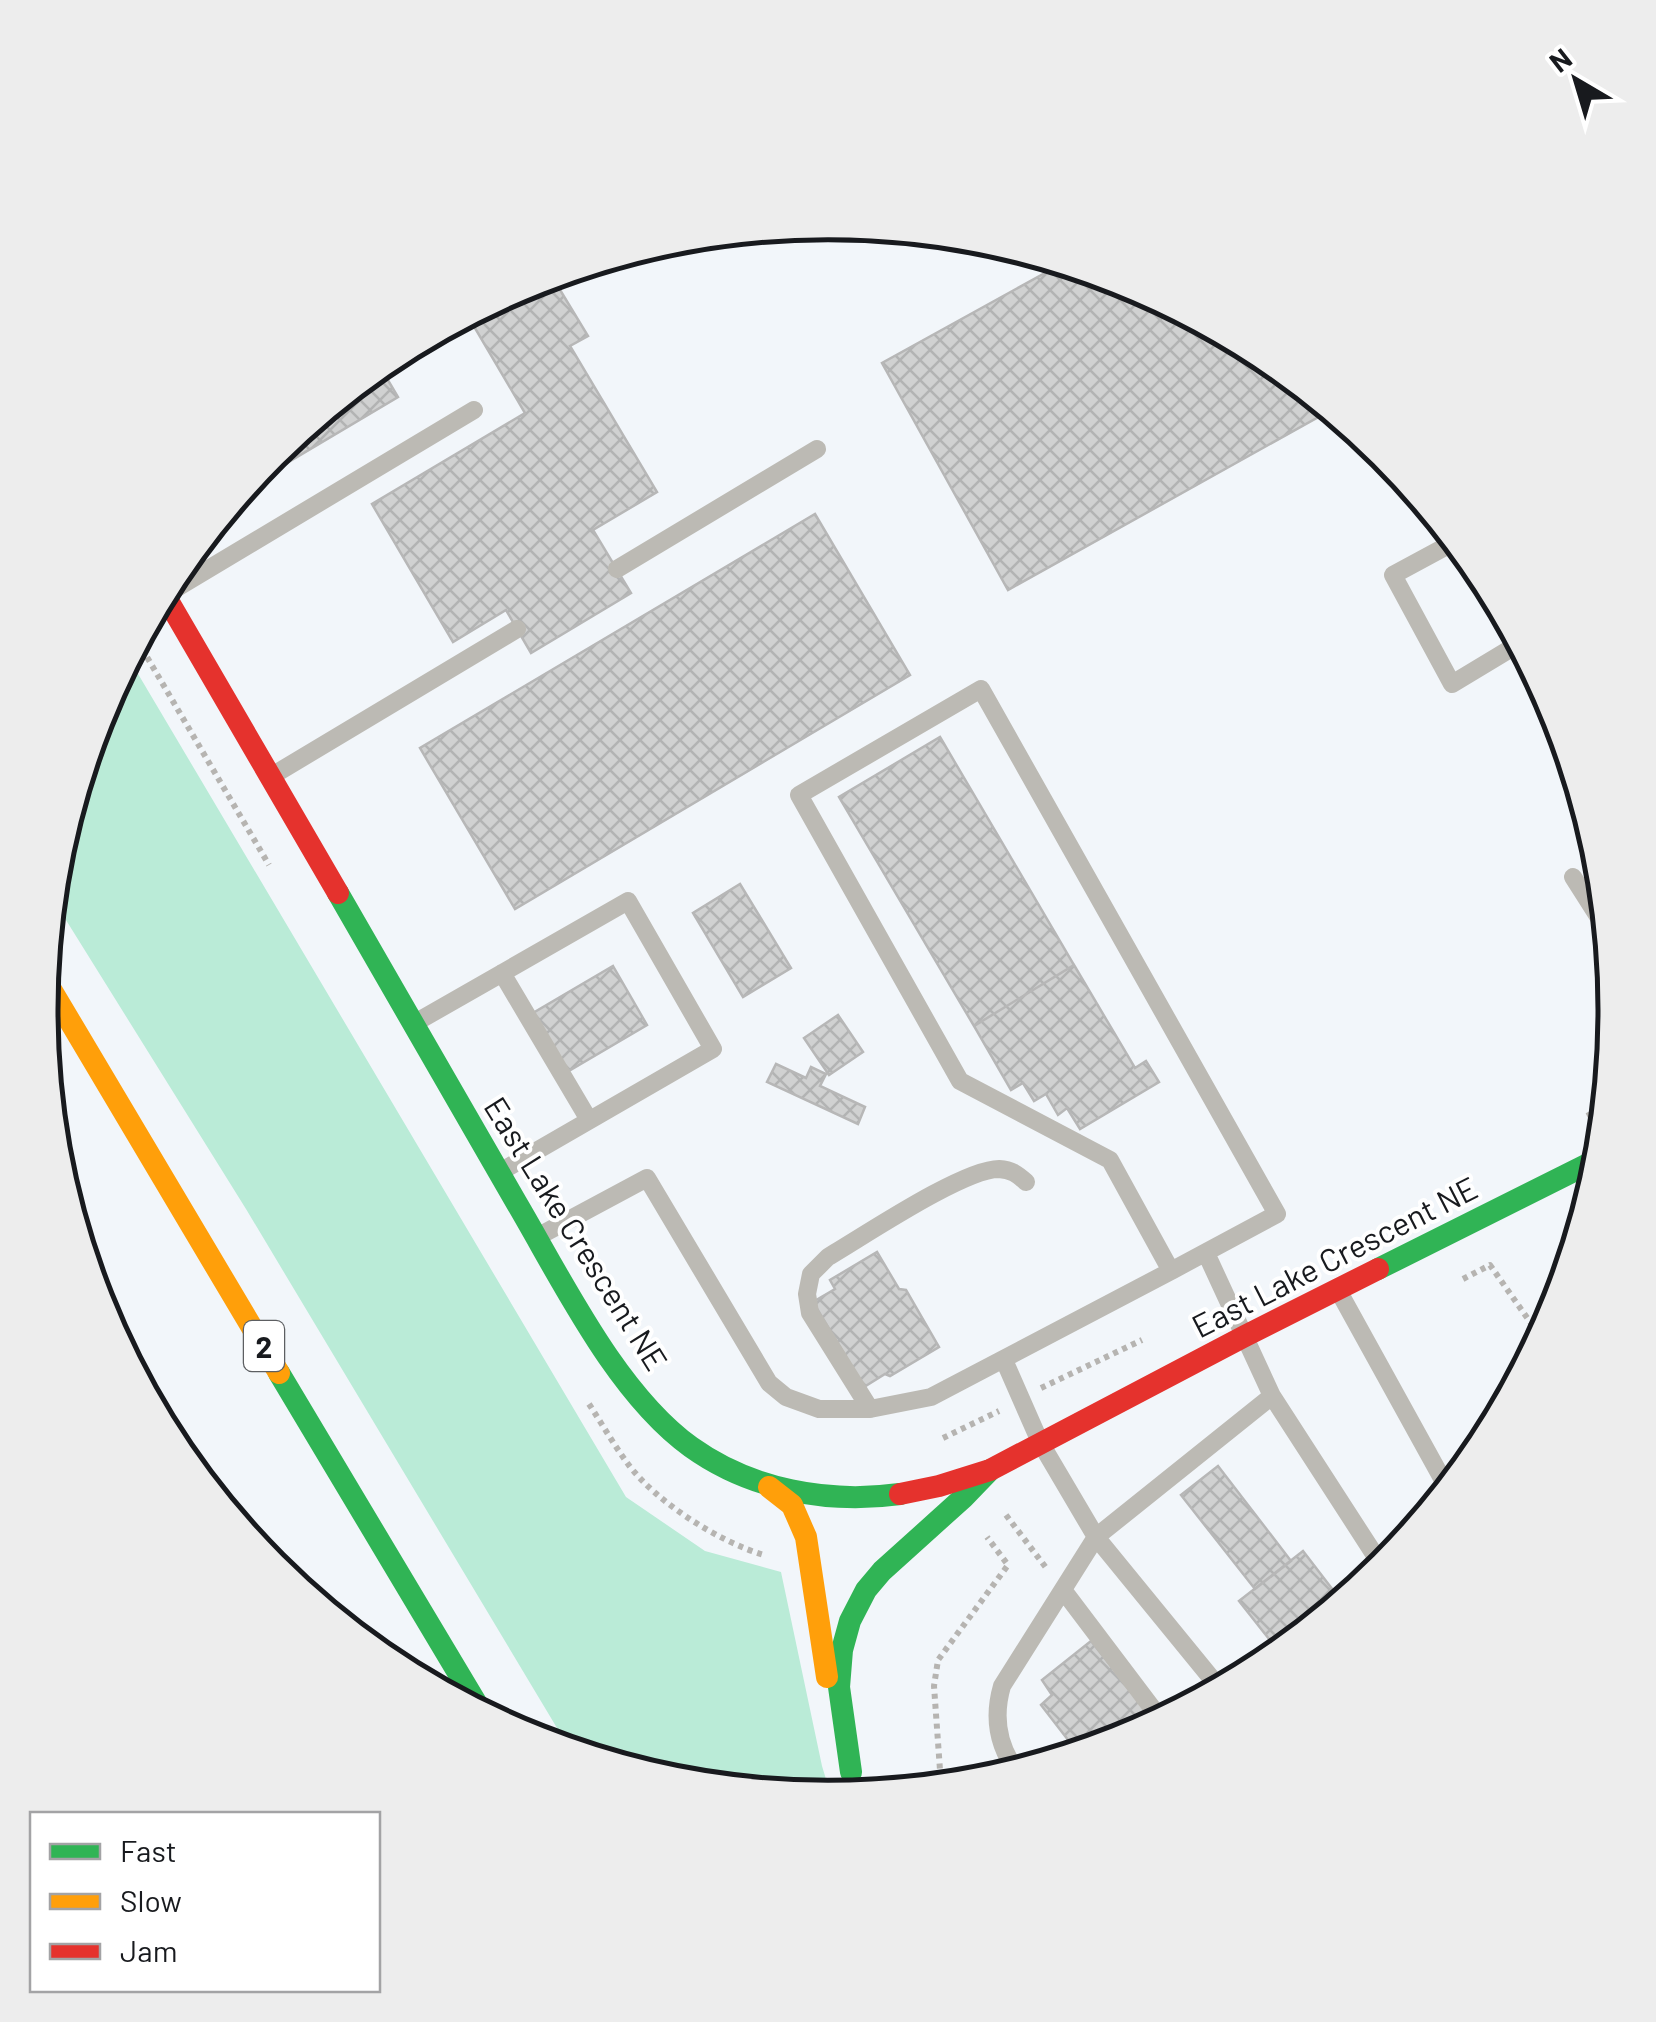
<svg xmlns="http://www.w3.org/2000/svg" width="1656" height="2022" viewBox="0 0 1656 2022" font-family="Barlow,sans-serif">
  <defs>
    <pattern id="building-cross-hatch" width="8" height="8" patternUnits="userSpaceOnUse" patternTransform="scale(2.5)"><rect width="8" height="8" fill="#d0d1d1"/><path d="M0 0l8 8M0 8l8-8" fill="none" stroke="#b2b3b3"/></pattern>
  </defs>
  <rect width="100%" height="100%" fill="#f2f6fa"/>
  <path fill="#baebd7" d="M128,657L626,1497L705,1551L781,1572L822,1766L832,1799L674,1784L572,1753L246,1209L51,896L55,857L100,709Z"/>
  <path fill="url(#building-cross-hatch)" stroke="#b7b7b7" stroke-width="2.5" d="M1063,263L1130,283L1266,356L1331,410L1008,590L882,363Z
    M551,275L588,336L570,346L657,492L593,530L631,593L531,653L506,610L453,642L372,504L525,413L469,318L531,281Z
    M379,365L398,397L243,489L271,453Z
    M815,514L910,675L515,909L420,748Z
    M940,737L1074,965L974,1026L839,797Z
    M740,884L791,968L743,997L693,913Z
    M1074,965L1135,1068L1146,1061L1159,1082L1080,1129L1067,1108L1058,1115L1046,1094L1034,1101L1023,1083L1011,1090L974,1026Z
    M613,966L647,1025L567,1072L533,1013Z
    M838,1015L863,1052L829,1075L804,1038Z
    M776,1064L806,1078L811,1067L826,1074L820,1086L865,1107L858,1124L767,1082Z
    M877,1252L899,1289L906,1290L939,1347L890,1376L885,1374L864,1387L813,1302L835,1289L830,1280Z
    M1218,1466L1291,1561L1255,1589L1181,1495Z
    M1303,1551L1343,1603L1281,1654L1239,1601Z
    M1091,1641L1157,1724L1129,1739L1079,1754L1041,1705L1052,1695L1042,1680Z"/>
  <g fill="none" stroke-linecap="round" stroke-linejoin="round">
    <path stroke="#b6b4b1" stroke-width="6" stroke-dasharray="5 5" stroke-linecap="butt" d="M137,640L269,865
      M1587,1116L1607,1106
      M1463,1279L1490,1265L1542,1339
      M1041,1388L1142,1340
      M589,1404C602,1424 614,1445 628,1464C656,1502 719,1542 764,1555
      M943,1438L999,1411
      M1006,1515L1047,1569
      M943,1788L941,1784L934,1686L938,1660L1008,1565L987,1537"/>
    <path stroke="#bcbab4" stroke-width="18" d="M1456,541L1393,575L1452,684L1520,643
      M617,569L817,449
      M165,595L474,410
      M981,689L1277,1214L1171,1271L1110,1160L960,1081L799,795Z
      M270,777L517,629
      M1573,877L1608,932
      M502,973L589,1120
      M413,1024L628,901L713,1049L500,1172
      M537,1237L647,1178L769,1383L786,1397L819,1409H870L931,1397L1171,1271
      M1206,1253L1272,1396L1378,1560L1383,1570
      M1338,1290L1449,1491
      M1004,1360L1040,1442L1096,1537L1002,1686C993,1717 998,1747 1018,1773
      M870,1409L810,1313L807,1294L811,1274L828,1257C864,1236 963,1169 999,1169C1012,1170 1017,1174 1026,1182
      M1063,1590L1162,1721
      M1221,1690L1096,1537L1272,1396"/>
    <path stroke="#30b455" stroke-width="22" d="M338,893C397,996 457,1099 516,1202C562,1280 616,1393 691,1447C751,1490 828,1504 900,1494
      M1378,1269L1602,1157
      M279,1373L484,1716
      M851,1772L839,1687L842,1650L850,1621L866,1590L882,1571L963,1498L990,1470"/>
    <path stroke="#ff9f0a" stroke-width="22" d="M43,976L279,1373
      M769,1487L792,1505L806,1537L827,1677"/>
    <path stroke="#e5322d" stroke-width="22" d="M163,592L338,893
      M900,1494L939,1486L990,1470L1245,1336L1378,1269"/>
  </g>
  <g text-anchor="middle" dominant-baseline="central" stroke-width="8" stroke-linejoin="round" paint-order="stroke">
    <rect fill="#fff" stroke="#5d5f62" stroke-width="2.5" x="244" y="1321" width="40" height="50" rx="8"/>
    <g font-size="30" font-weight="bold" fill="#181a1e">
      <text x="264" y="1346">2</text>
    </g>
    <g font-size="32" fill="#181a1e" stroke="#fff">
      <text transform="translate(577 1233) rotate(58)">East Lake Crescent NE</text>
      <text transform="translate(1334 1256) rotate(-27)">East Lake Crescent NE</text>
    </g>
  </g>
  <path d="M0 0H1656V2022H0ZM58 1010a770 770 0 1 1 1540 0a770 770 0 1 1-1540 0Z" fill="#ededed" fill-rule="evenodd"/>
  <path fill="none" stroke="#181a1e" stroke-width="5" d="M58 1010a770 770 0 1 1 1540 0a770 770 0 1 1-1540 0Z"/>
  <rect x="30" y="1812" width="350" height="180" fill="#ffffff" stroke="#a3a3a5" stroke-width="2.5"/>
  <rect x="50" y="1844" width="50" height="15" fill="#30b455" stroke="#a3a3a5" stroke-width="2.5"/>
  <text x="120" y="1862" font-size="30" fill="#181a1e">Fast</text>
  <rect x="50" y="1894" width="50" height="15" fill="#ff9f0a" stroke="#a3a3a5" stroke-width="2.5"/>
  <text x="120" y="1912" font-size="30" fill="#181a1e">Slow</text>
  <rect x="50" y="1944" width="50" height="15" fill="#e5322d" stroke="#a3a3a5" stroke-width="2.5"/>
  <text x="120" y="1962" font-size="30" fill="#181a1e">Jam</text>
  <g transform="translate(1576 80) rotate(322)" stroke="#ffffff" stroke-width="8" paint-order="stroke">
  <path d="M0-8L18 38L0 25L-18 38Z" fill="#181a1e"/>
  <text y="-15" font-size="28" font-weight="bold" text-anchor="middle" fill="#181a1e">N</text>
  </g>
</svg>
